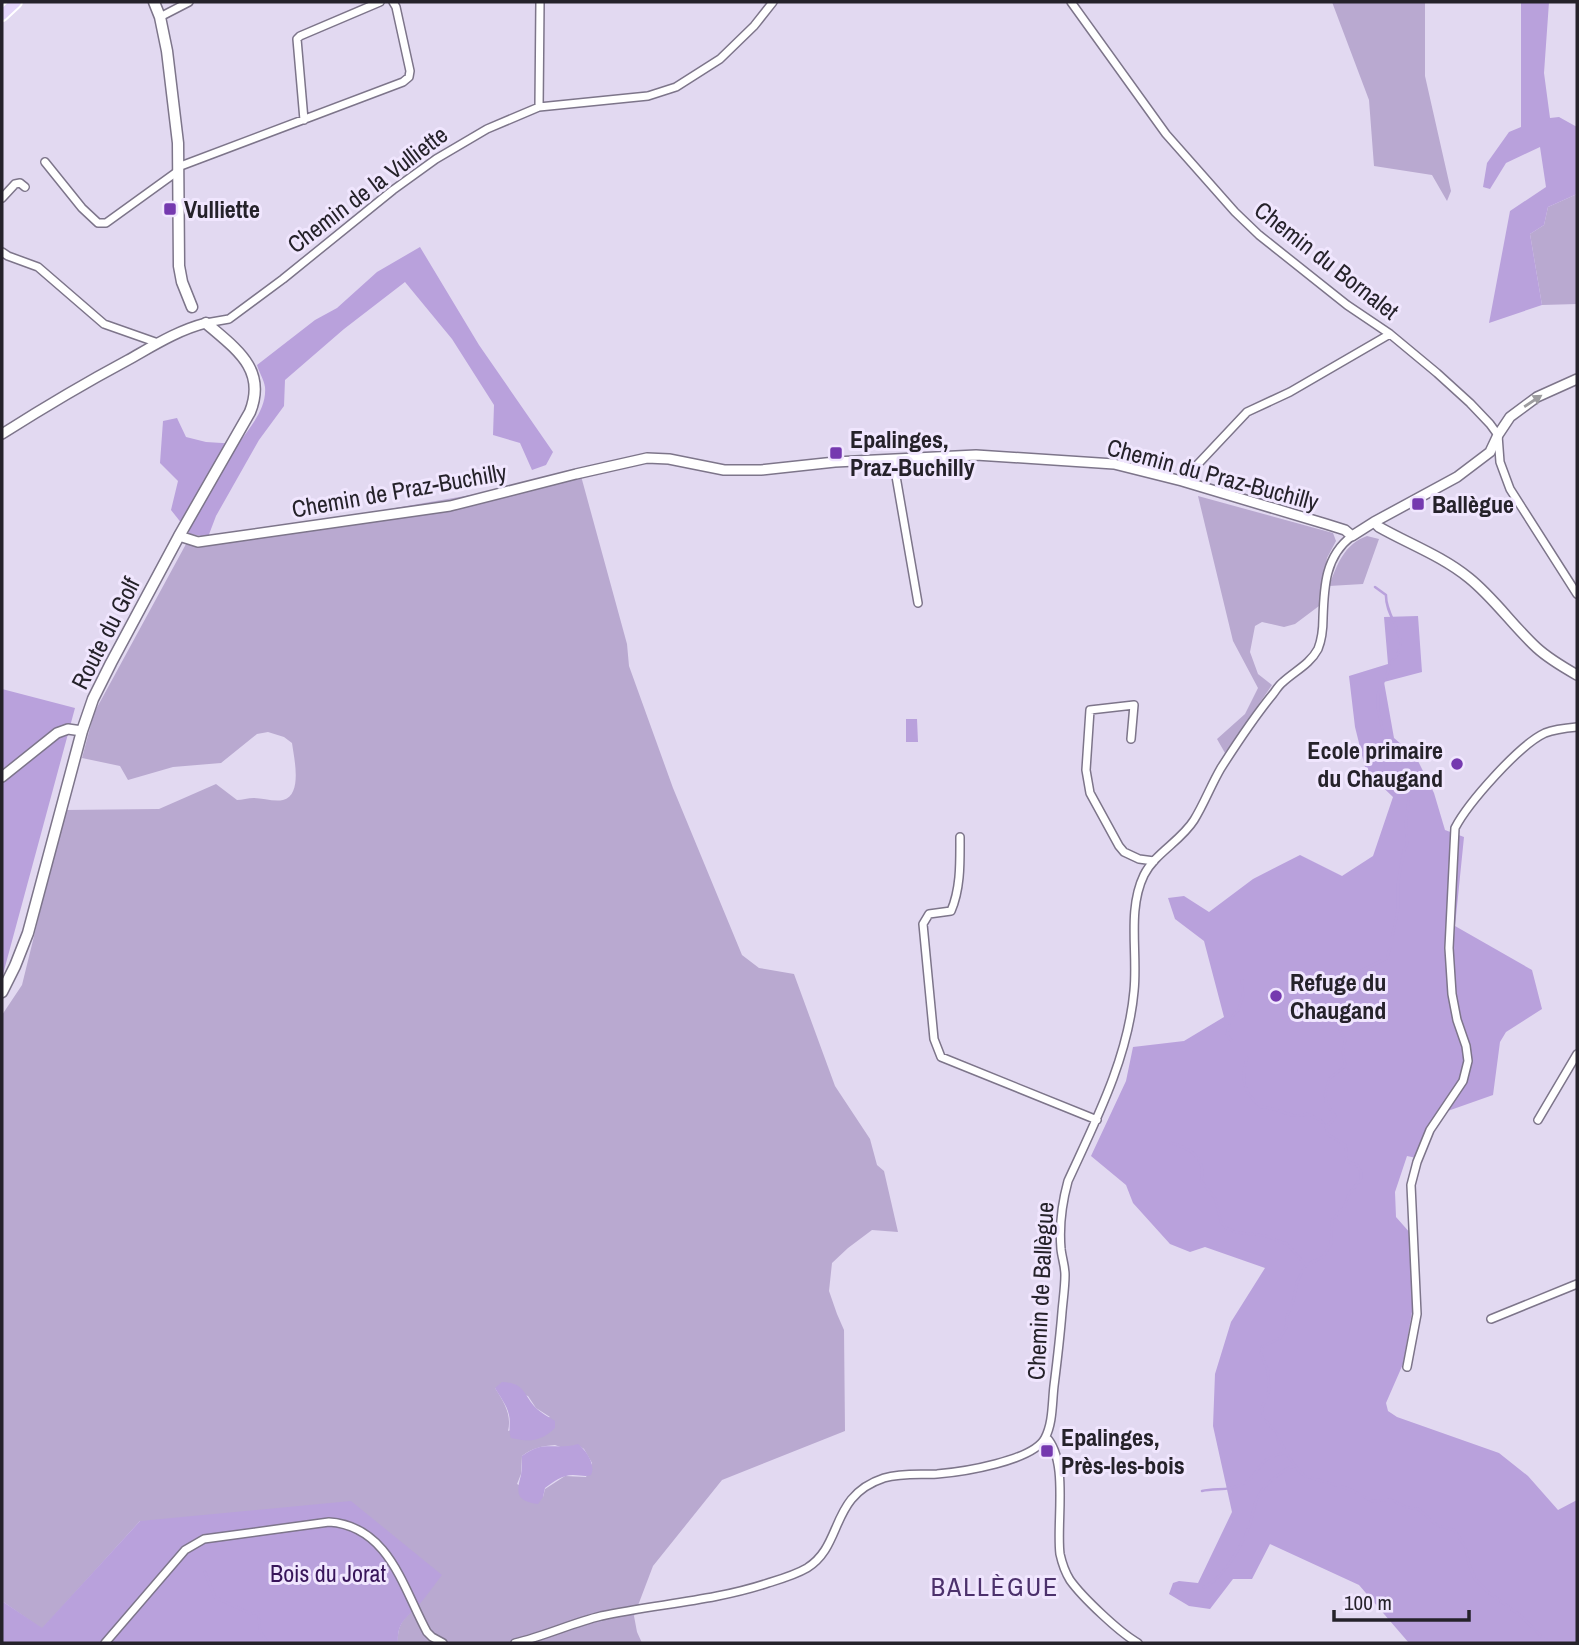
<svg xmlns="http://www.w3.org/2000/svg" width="1579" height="1645" viewBox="0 0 1579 1645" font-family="'Archivo Narrow',sans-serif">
  <rect width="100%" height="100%" fill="#e2d9f1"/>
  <path fill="#b9a9d0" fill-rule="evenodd" d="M1332,2H1425V76L1451,191L1447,201L1432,175L1374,166L1369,100Z
    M1577,194V304L1542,305L1530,234L1544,225L1548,207Z
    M581,476L627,644L629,666L673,788L742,955L759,968L794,974L835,1086L870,1139L877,1165L884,1171L898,1232L872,1230L848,1248L832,1263L829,1291L837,1314L844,1330L845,1431L722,1480L653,1566L634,1616L637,1632L642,1643H398C397,1624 404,1618 418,1606L140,1521L42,1629L2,1601V1015L22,985L65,810L159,809L216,784L237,800C242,800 248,798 254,798C263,798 274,802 283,800C303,795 294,758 292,743L284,737L268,732L257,734L221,763L173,767L128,780L120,766L82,758L94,713L186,544ZM495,1388L528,1396L536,1408L550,1417L508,1431C512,1415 504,1402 495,1388ZM555,1445L563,1448L578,1445L584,1449L592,1463L586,1477L565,1476L545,1489L543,1497L517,1484L521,1474L522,1456C532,1448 542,1446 555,1445Z
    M1198,496L1333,533L1336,541L1327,558L1319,606L1295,624L1284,627L1262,622L1255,626L1250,652L1258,674L1272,685L1225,753L1217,739L1245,714L1258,688L1233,641Z
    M1367,536L1379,539L1363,584L1329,586C1337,565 1344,544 1367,536Z"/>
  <path fill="#b9a1dc" d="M1521,2H1549L1544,73L1550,118L1559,117L1577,127V194L1548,207L1544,225L1530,234L1542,305L1489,323L1510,211L1546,187L1540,147L1506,163L1490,189L1483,187L1487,163L1509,132L1521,127Z
    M420,247L479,345L553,452L546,465L532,470L520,443L493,435L494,405L452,339L405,282L344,329L285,380L284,406L259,440L216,516L208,537L190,534L171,510L178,481L160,463L163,421L177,418L186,437L206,442L238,444C250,427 267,409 265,387C264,380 259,372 257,365L315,320L337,308L377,272Z
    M1418,616L1422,672L1384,682L1394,738L1416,757L1434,793L1445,830L1464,837L1455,926L1532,970L1542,1009L1506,1032L1500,1042L1493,1095L1442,1113L1421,1159L1407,1156L1395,1192L1396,1217L1411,1234L1414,1289L1412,1312L1403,1364L1386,1403L1388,1411L1397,1417L1499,1453L1528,1476L1558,1510L1577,1500V1643H1409L1359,1585L1270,1544L1252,1579H1233L1210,1609L1189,1606L1169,1594L1173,1583L1179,1581L1198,1583L1232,1512L1213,1426L1215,1374L1231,1322L1265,1268L1205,1247L1190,1252L1170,1244L1133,1203L1126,1185L1091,1156L1126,1081L1133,1047L1184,1041L1224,1017L1204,941L1175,919L1168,898L1184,896L1209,912L1253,879L1300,855L1342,876L1373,856L1393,797L1366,771L1355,727L1349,676L1388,664L1384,617Z
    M2,689L75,708L2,978Z
    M906,719H917L918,742H906Z
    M502,1382C526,1383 523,1395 536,1408C541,1413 549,1417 555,1421V1428C540,1442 530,1442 511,1438C508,1430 511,1423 509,1415C507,1405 500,1397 495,1388Z
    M578,1444C586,1450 596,1465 591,1475C585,1477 580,1475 573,1475C562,1475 553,1482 545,1488L543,1497L538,1504C516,1501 516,1493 521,1475C522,1469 522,1462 522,1456C544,1439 555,1451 578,1444Z
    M351,1501L442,1575C434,1585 427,1596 418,1606C405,1619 397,1623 398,1643H2V1601L42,1628L140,1521Z"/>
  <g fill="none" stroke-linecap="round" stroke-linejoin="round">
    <path stroke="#b9a1dc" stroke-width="2.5" d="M1375,587L1386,595C1385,620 1416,641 1390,663L1387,674L1378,694V709L1384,736L1386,770L1391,779L1406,787L1409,796L1406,822L1407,845L1404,850L1401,865L1398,883V909L1392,938
      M1390,948L1387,958L1357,973L1355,978L1352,992L1343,1008L1339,1020L1340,1030L1345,1040L1343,1053L1345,1064L1344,1067L1329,1079L1325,1095L1326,1102L1335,1116L1334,1119L1326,1127L1327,1134L1345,1145C1350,1158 1339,1160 1357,1165L1361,1172V1179L1349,1194L1344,1207L1332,1220L1331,1244L1323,1257L1306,1265L1302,1272L1297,1282L1294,1298L1287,1317L1286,1328L1280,1338L1262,1347L1261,1354L1268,1371L1269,1390L1262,1409L1263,1418L1277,1433L1286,1453L1299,1471L1305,1476L1349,1489L1372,1501L1392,1500L1406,1507L1418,1509L1437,1525L1454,1530L1465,1546L1469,1564L1475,1579L1488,1592L1521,1616L1541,1636L1551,1643
      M1231,1040L1227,1034C1230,1025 1229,1017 1238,1011L1243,996L1242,980
      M1247,1058C1240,1079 1244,1094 1261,1107C1277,1106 1292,1121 1307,1114C1314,1116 1323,1121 1326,1127
      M1171,1143C1190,1148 1207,1158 1201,1181L1215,1198L1221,1222L1225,1227L1235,1232L1266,1236L1287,1244L1306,1265
      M1202,1491C1215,1488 1229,1491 1241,1485C1260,1477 1255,1457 1286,1453
      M205,1572L215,1597L251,1614L258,1612L260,1631L268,1643
      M1204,1587C1222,1580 1242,1546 1249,1527C1252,1519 1253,1510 1256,1501C1260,1488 1282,1469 1295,1466"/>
    <defs>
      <path id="minor" d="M1071,2L1166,134L1235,212L1259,235L1347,305L1390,334L1437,373L1470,403L1490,424L1498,435L1500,462L1510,489L1577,594
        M160,17L189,2
        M539,107L540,2
        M304,120L297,39L300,36L380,2
        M45,162L82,208L98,223H106L178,171
        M178,167L403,82L409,77L410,71L396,7L393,2
        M2,198L15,184L20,183L25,187
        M2,252L8,256L38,267L104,324L158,343
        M206,323L229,319L283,279L393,190L436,159L487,129L539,107L648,96L676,87L720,59L754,26L773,2
        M893,459L918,603
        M1182,481L1247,412L1290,392L1390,334
        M1131,739L1134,705L1090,710L1086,770L1090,793L1119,846L1124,852L1139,859L1154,861
        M960,837C960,861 961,888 951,911L929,914L923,924L934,1039L941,1057L1097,1120
        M1538,1120L1577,1054
        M1491,1319L1577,1284
        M1407,1367L1417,1314L1411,1185L1417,1162L1430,1130L1463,1081L1468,1061L1466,1046L1457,1020L1452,994L1449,948L1455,828C1468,803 1519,745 1545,733C1555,729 1566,728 1577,727
        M1046,1437C1069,1460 1056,1523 1060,1554C1062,1563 1065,1572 1070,1580C1082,1597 1120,1633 1138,1643
        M105,1643L185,1550L204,1539L329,1522C389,1526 403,1588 427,1632L432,1637L443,1643
        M515,1643C545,1636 572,1623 601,1616C657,1604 714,1601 768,1583C781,1579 795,1575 807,1568C844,1545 829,1496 884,1478C902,1473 919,1475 937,1474C962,1472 1033,1461 1045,1438C1053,1423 1052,1403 1054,1386C1057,1362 1060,1337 1062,1312C1063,1300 1065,1287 1065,1275C1065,1266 1062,1258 1061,1249C1059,1226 1062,1203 1068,1181C1096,1120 1128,1058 1134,991C1138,953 1127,910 1144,875C1155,853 1181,841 1194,820C1204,804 1211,785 1221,768C1237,743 1254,717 1273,694C1276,690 1279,685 1283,682C1295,671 1310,664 1318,649C1322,639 1323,628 1323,618C1324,587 1325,556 1352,536"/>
      <path id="tertiary" d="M2,434C43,408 85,383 128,360C153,346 178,330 206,323
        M1374,522L1379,527C1409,544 1442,556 1469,578C1494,598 1513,626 1537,648C1549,659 1563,667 1577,675
        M179,536L198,542L450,506L576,474L647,458L669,459L724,470H761L835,462L976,455L1114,464L1182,481L1326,524L1345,530L1352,536L1374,522L1457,477L1490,452L1498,435L1510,417L1537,397L1577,379
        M2,777L57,733L68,729L82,731"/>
      <path id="secondary" d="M154,2L160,17L167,51L178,143L179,266L182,282L192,307
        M2,992L15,966L28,933L82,731L93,699L111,663L179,536L250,412C267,369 236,349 206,323"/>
      <path id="primary" d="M2,15L16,2"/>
    </defs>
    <use href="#minor" stroke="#7d758a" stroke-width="10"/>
    <use href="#tertiary" stroke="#7d758a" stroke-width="12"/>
    <use href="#secondary" stroke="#7d758a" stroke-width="13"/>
    <use href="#primary" stroke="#fff" stroke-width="14"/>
    <use href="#minor" stroke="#fff" stroke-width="7"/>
    <use href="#tertiary" stroke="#fff" stroke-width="9"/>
    <use href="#secondary" stroke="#fff" stroke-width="10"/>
    <use href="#primary" stroke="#e4d5fa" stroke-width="10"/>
  </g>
  <defs><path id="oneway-solid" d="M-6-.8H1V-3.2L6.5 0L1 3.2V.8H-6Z" transform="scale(1.75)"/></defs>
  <use fill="#9d9c9f" href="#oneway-solid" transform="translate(1533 401) rotate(-33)"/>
  <g fill="#7539af" stroke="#f0e6fe" stroke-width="2.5">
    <rect x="163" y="202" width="14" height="14" rx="3.5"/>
    <rect x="829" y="446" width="14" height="14" rx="3.5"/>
    <rect x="1411" y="497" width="14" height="14" rx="3.5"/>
    <circle cx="1457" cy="764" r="7"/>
    <circle cx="1276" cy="996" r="7"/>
    <rect x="1040" y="1444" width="14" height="14" rx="3.5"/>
  </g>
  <g text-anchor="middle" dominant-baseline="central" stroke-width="6" stroke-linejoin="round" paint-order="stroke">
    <g font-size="24" fill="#25222a" stroke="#f0e6fe">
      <text transform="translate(367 189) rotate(-37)">Chemin de la Vulliette</text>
      <text transform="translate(1327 260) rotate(38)">Chemin du Bornalet</text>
      <text transform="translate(1213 474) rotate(15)">Chemin du Praz-Buchilly</text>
      <text transform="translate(399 490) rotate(-10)">Chemin de Praz-Buchilly</text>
      <text transform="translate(105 633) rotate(-63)">Route du Golf</text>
      <text transform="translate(1040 1291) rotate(-87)">Chemin de Ballègue</text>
    </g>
    <g font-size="24" font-weight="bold" fill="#25222a" stroke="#f0e6fe" text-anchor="start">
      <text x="184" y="209">Vulliette</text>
      <text x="850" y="439">Epalinges,<tspan x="850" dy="28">Praz-Buchilly</tspan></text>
      <text x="1432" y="504">Ballègue</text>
      <text x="1443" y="750" text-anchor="end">Ecole primaire<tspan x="1443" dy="28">du Chaugand</tspan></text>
      <text x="1290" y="982">Refuge du<tspan x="1290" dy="28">Chaugand</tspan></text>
      <text x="1061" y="1437">Epalinges,<tspan x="1061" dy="28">Près-les-bois</tspan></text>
    </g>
    <g font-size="24" fill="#38155a" stroke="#f0e6fe">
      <text x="328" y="1573">Bois du Jorat</text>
    </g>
    <g font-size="26" letter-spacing="2" fill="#4c316c" stroke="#f0e6fe">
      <text x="995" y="1586">BALLÈGUE</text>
    </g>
  </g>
  <rect width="1579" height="1645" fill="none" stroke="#25222a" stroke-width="7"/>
  <path d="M1334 1610v10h135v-10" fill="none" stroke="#25222a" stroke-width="3.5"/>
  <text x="1344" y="1610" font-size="21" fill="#25222a" stroke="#f0e6fe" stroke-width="5" paint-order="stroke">100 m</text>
</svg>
